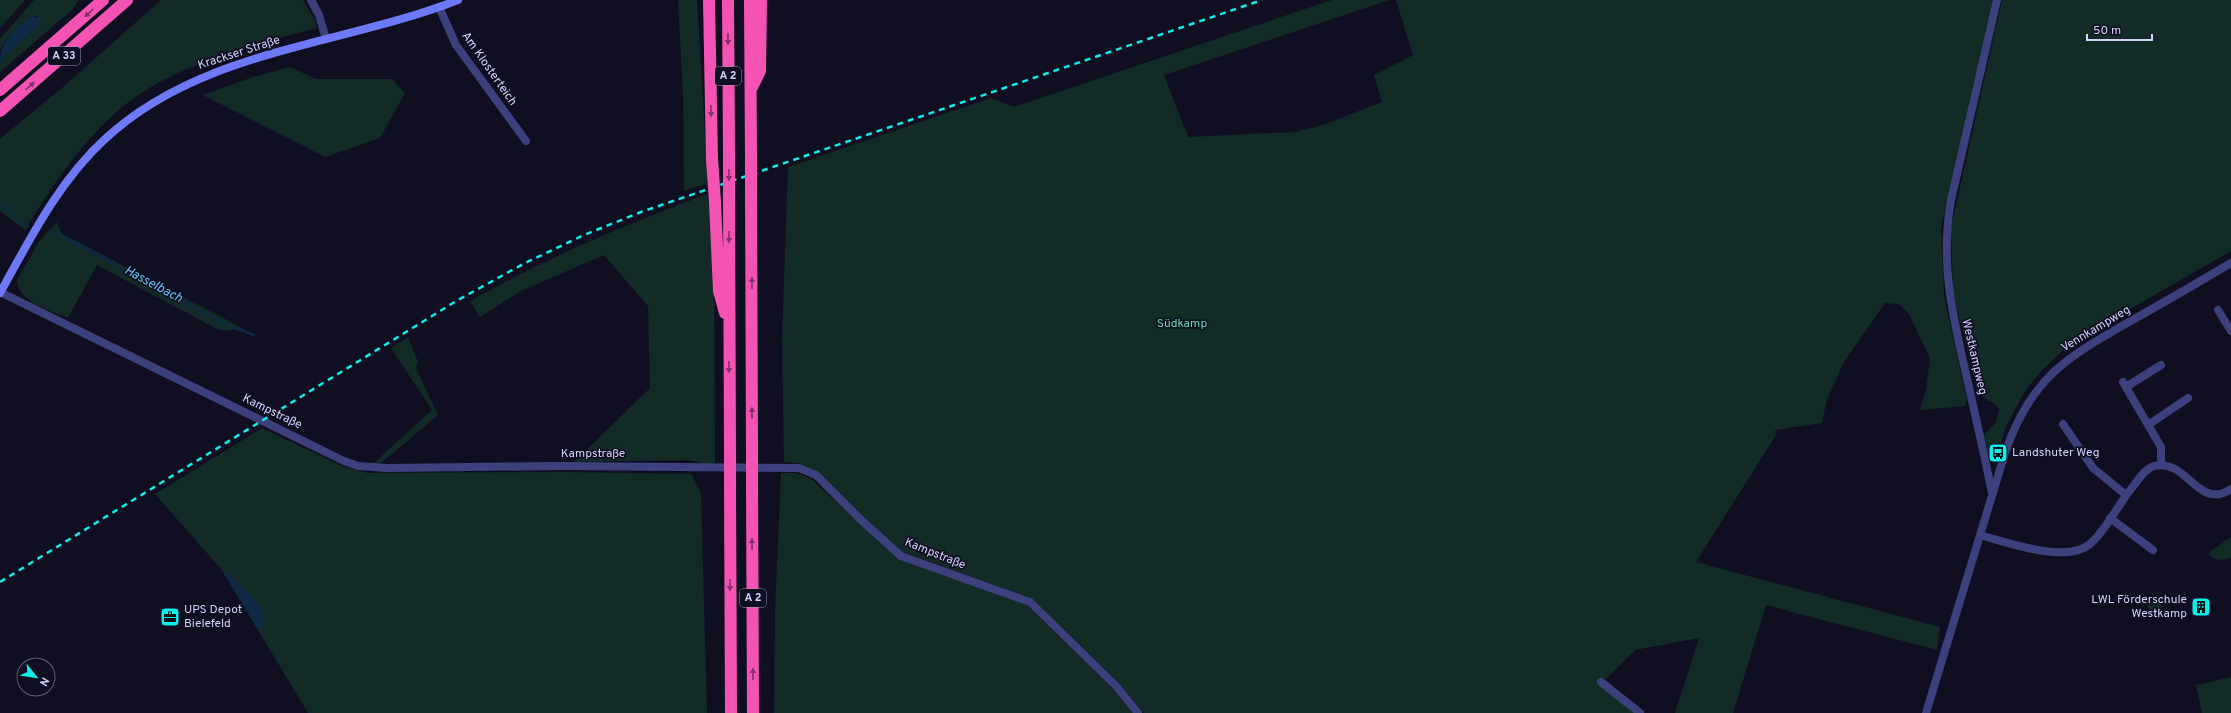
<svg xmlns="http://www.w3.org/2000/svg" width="2231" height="713" viewBox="0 0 2231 713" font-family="Overpass,sans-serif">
  <rect width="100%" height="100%" fill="#100f21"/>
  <path fill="#122b27" d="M0,0H25L0,28Z
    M34,0H79L72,10L0,72V61L40,24L38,16H32L7,39L0,50V39Z
    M161,0H303L315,20L317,28C250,46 165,66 113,115C77,148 50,189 25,230L0,211V139L63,87Z
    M678,0H697L708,183L684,191L683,94Z
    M1332,0H1389L1164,75L1188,137L1295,132L1323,125L1382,102L1374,75L1413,55L1396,0H1993L1941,227L1944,296L1967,401L1965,406L1920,410L1926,390L1930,358L1909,314L1899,304L1885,303L1844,362L1827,399L1822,423L1775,430L1776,435L1696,562L1940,627L1937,650L1766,605L1733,713H1675L1699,638L1635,650L1604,681L1637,713H1144L1118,682L1031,598L903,552L867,521L817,471L798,463L784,462L782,338L788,167L991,98L1014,107Z
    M2002,0H2231V251L2071,343L2041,371L2025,391L2006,427L2000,446L1997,445L1993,460L1990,462L1984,435L1996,422L1999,409C1995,402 1992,403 1986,399C1981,396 1983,392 1977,390L1953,292L1951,228Z
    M290,67L316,79H392L405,93L380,138L325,157L203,95L253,77Z
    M708,194L714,257L715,463L705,464L691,460L574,462L650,388L648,306L604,255L521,291L480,317L470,301C546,258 626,224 708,194Z
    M57,222L61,233L246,330H219L97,265L68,318C51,310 18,303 17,280L40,240Z
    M408,337L418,362L416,368L438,415L380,464L374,463L432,410L391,348Z
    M262,428L342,466L368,473L562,472L691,474L701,493L707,713H308L221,569L155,494Z
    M781,473H796L810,478L898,558L1027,605L1110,686L1133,713H774L775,611Z
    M2231,537V558C2220,560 2215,562 2208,553Z
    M2159,595L2164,615L2150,618L2146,597Z
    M2231,677V713H2202L2196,685Z"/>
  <path fill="#102944" d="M32,16L40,18V24L0,61C0,41 17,28 32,16Z
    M222,570L227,572C237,583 277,615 260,629L257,628Z"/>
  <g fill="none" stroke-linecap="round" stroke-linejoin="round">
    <path stroke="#102944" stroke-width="2.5" d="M0,203L20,222L28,226
      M54,232L229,326L254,335"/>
    <path stroke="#3c417d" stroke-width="8" d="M311,0L319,15L326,39
      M439,7L456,45L526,141
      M0,292L344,461L358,466L387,468L563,466L799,468L816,475L860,519L901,556L1030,602L1116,686L1138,713
      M2218,310L2231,331
      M2123,382L2161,447V465
      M2126,387L2161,365
      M2063,424L2093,468L2126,495
      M2148,425L2188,398
      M1992,493C1984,453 1975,414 1966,374C1952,313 1940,262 1951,200L1997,0
      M2110,518L2153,550
      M1980,535C2006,542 2068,565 2091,543C2106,530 2118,505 2131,489C2137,482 2144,469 2154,466C2188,458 2197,511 2231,489
      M1601,682L1640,713
      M1926,713L2005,453C2031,376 2069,356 2136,318C2168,300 2199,282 2231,263"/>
    <path stroke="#6e79f7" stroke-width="8" d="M0,293C30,239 59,181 105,139C202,49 341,46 458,0"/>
    <path stroke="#f553b3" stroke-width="12" d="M709,0L712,159
      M728,0L729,153
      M750,0L751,158
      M752,87L760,71L761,0
      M0,90L103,0
      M0,111L127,0
      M751,184L752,452
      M729,198L730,450
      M715,202L719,291L725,313
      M752,482L753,713
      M730,483L731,713"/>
    <path stroke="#0dedea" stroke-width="2.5" stroke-dasharray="6 5" stroke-linecap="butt" d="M0,582L458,300L525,263L584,235L641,212L1262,0"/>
    <path stroke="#f553b3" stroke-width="12" d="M729,153V198
      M751,158V184
      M712,159L715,202
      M730,450V483
      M752,452V482"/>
  </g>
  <defs><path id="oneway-solid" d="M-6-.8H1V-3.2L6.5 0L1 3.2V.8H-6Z"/></defs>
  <g fill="#82316a">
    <use href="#oneway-solid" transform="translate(89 13) rotate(138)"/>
    <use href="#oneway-solid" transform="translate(728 39) rotate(90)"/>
    <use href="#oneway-solid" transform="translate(30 86) rotate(-40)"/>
    <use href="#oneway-solid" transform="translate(711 111) rotate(89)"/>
    <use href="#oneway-solid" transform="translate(729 175) rotate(90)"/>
    <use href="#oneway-solid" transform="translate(729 237) rotate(90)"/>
    <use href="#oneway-solid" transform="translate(752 283) rotate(-90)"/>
    <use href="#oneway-solid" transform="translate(729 367) rotate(89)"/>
    <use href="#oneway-solid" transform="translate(752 413) rotate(-90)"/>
    <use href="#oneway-solid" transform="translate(752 544) rotate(-90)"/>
    <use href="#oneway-solid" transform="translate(730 585) rotate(90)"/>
    <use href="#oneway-solid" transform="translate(753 674) rotate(-90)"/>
  </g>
  <defs>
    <symbol id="bus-square" viewBox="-11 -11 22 22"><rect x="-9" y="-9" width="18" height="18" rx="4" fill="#0dedea" stroke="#100f21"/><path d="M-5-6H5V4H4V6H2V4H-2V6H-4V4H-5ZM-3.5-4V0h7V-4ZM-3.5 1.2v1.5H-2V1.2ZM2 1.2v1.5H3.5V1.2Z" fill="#111"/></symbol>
    <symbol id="building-square" viewBox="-11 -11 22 22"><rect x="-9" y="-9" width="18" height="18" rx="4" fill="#0dedea" stroke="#100f21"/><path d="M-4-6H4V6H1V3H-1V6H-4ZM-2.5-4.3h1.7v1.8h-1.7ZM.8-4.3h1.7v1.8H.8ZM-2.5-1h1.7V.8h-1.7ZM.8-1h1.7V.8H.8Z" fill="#111"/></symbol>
    <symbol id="office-square" viewBox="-11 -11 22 22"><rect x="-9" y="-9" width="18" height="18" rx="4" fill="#0dedea" stroke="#100f21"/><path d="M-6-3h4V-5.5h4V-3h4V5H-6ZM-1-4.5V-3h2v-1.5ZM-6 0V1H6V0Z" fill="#111"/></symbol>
  </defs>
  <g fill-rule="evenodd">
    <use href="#bus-square" x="1987" y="442" width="22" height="22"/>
    <use href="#building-square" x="2190" y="596" width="22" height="22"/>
    <use href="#office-square" x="159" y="606" width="22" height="22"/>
  </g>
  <g text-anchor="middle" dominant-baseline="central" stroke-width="3.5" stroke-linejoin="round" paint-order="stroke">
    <g fill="#100f21" stroke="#9797ba" stroke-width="1">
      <rect x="48" y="47" width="32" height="18" rx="3"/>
      <rect x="715" y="67" width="26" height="18" rx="3"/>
      <rect x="740" y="589" width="26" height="18" rx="3"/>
    </g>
    <g font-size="11" font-weight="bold" fill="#d1d1fc">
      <text x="64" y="56">A 33</text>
      <text x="728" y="76">A 2</text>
      <text x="753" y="598">A 2</text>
    </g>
    <g font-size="12" fill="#d1d1fc" stroke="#100f21">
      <text transform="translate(239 53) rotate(-18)">Krackser Straße</text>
      <text transform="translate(489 69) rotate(55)">Am Klosterteich</text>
      <text transform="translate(2096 329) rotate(-31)">Vennkampweg</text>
      <text transform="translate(1974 357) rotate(77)">Westkampweg</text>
      <text transform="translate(272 412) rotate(26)">Kampstraße</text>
      <text x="593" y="454">Kampstraße</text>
      <text transform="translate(935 554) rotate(22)">Kampstraße</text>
    </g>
    <g font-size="12" fill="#62d8ae" stroke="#100f21">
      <text x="1182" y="324">Südkamp</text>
    </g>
    <g font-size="12" fill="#d1d1fc" stroke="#100f21" text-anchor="start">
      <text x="2012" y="453">Landshuter Weg</text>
      <text x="2187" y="600" text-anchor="end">LWL Förderschule<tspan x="2187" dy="14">Westkamp</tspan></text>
      <text x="184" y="610">UPS Depot<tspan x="184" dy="14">Bielefeld</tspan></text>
    </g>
    <g font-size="13" font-style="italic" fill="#65c3f6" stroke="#100f21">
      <text transform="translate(153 285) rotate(28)">Hasselbach</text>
    </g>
  </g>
  <g transform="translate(36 677) rotate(120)"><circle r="19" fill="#100f21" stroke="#5d5d79"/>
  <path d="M0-3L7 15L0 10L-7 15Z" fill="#0dedea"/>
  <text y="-6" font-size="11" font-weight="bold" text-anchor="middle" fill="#d1d1fc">N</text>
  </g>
  <path d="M2087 34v6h65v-6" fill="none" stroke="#d1d1fc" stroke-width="2"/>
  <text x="2093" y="34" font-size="12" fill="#d1d1fc" stroke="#100f21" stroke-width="3" paint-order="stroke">50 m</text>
</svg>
